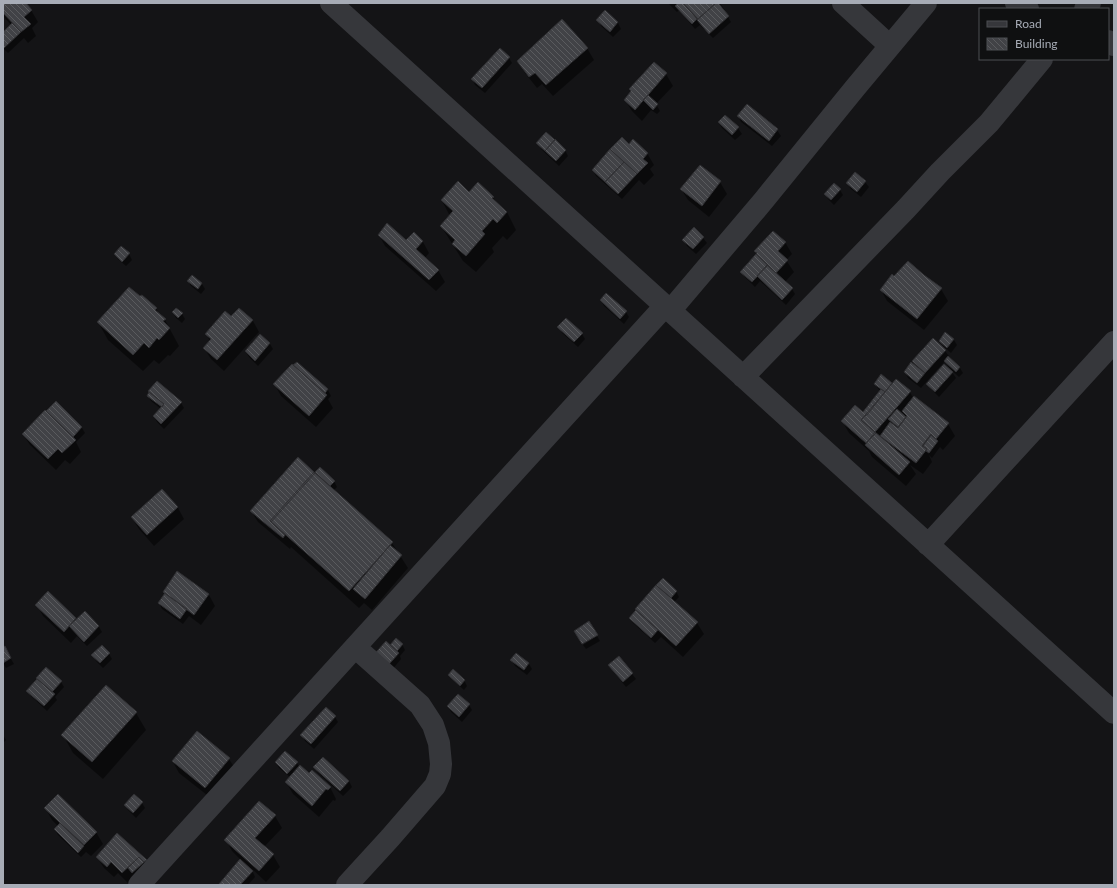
<svg xmlns="http://www.w3.org/2000/svg" width="1117" height="888" viewBox="0 0 1117 888" font-family="Lato,sans-serif">
  <defs>
    <pattern id="building-back-hatch" width="6" height="6" patternUnits="userSpaceOnUse"><rect width="6" height="6" fill="#414246"/><path d="M-1 5l2 2M0 0l6 6M5-1l2 2" fill="none" stroke="#5a5b5e"/></pattern>
  </defs>
  <rect width="100%" height="100%" fill="#141416"/>
  <path fill="#0007" fill-rule="evenodd" d="M3,3H24L31,10L38,22L32,28L36,36L28,43L24,38L8,53L3,48V33L11,25L3,16Z
    M668,3H720L726,12H725L731,22L713,38L700,25L695,29L679,10L677,12Z
    M605,12L618,23L621,29L613,37L601,26L598,20Z
    M587,48L594,60L553,96L542,84L537,88L525,73L518,61Z
    M509,58L512,63L485,93L475,85L472,79Z
    M654,63L666,74L673,86L656,104L660,111L657,114L651,110L642,121L632,111L625,100Z
    M747,106L777,130L781,136L772,146L741,122L738,116Z
    M725,116L738,128L742,134L735,140L722,128L719,123Z
    M622,138L629,146L647,153L654,165L650,169L654,175L644,185L639,180L622,199L596,176L593,170Z
    M538,143L565,150L568,156L559,166L541,149Z
    M700,166L720,182L727,194L709,217L688,200L681,189Z
    M855,174L865,182L869,187L861,197L851,189L847,184Z
    M840,190L843,195L834,205L828,199L825,194Z
    M469,193L493,197L497,204L507,212L516,230L507,240L503,236L492,248L494,252L476,272L463,261L441,226L450,216L442,201Z
    M694,229L703,238L707,243L696,254L687,246L684,240Z
    M414,234L423,242L429,253L425,258L438,270L445,282L436,291L385,246L379,235L407,242Z
    M785,242L792,254L786,260L794,272L785,282L792,289L795,294L786,305L760,281L755,287L745,277L741,272L757,254L756,251ZM775,268L779,275L776,274L773,269Z
    M115,254H129L132,260L126,266L118,259Z
    M192,276L202,284L205,289L201,294L191,286L188,281Z
    M895,277L941,289L948,301L924,330L887,301L881,290Z
    M601,300L626,312L629,317L624,324L604,306Z
    M156,308L160,316L165,320L179,346L170,356L168,355L159,364L154,360L143,371L108,340L98,322Z
    M239,309L253,321L259,332L224,371L211,359L204,348L210,341L206,334L231,318Z
    M173,312L182,314L185,319L182,323L176,318Z
    M559,327L582,334L585,339L578,347L562,333Z
    M946,333L954,340L957,345L951,353L943,346L940,341Z
    M260,335L270,344L273,349L258,366L249,357L246,352Z
    M933,340L945,351L949,356L948,357L960,368L963,373L959,377L950,369L956,378L939,397L931,389L927,384L950,370L945,361L921,388L908,378L905,372L917,368L913,361Z
    M297,363L328,390L331,396L328,399L333,408L316,427L281,396L275,385Z
    M875,384H891L892,385L910,392L913,398L948,424L955,436L943,450L940,447L932,458L929,455L932,462L923,474L910,465L916,474L906,486L872,457L869,451L849,433L842,421L863,414L880,391Z
    M149,391L181,403L184,408L164,429L157,422L154,416L161,409L151,401L148,396L150,393Z
    M56,403L82,428L85,433L76,442L81,452L70,464L65,460L56,470L30,445L23,434L49,416Z
    M317,472L334,481L337,487L334,490L392,543L408,568L372,610L364,603L359,608L291,547L290,549L258,522L251,511L320,478ZM257,515L278,533V535L256,517Z
    M162,491L178,508L184,519L154,546L139,529L132,518Z
    M178,573L209,595L215,606L201,625L189,616L183,624L162,609L159,603L165,594L164,592Z
    M663,580L676,591L679,597L674,602L697,623L704,634L683,657L661,637L655,643L633,623L630,618L637,610L636,609Z
    M49,592L77,620L85,612L99,627L102,632L87,646L77,636L71,643L43,616L37,605Z
    M597,636L600,641L586,649L583,645Z
    M402,644L405,650L400,656L401,659L387,676L390,646Z
    M4,647L14,664L6,668L3,663V648Z
    M109,654L112,659L103,668L96,661L93,655Z
    M516,654L529,664L532,669L527,675L515,666L512,660Z
    M619,658L632,674L636,679L626,687L613,671L610,665Z
    M46,668L61,682L64,687L55,697L57,700L47,711L31,696L28,691Z
    M450,675L464,680L467,686L464,690L453,680Z
    M106,686L136,713L146,730L103,779L73,753L63,735Z
    M469,705L472,710L462,722L451,712L448,706Z
    M335,717L338,722L314,749L305,741L302,735Z
    M3,735L6,740L3,743Z
    M229,759L236,770L212,799L179,773L173,762Z
    M276,762L297,763L299,767L309,775L330,787L336,799L335,801L333,800L319,817L293,794L286,782L290,777L279,768Z
    M314,767L349,781L352,787L343,796L318,773Z
    M142,803L145,808L136,818L128,810L125,805Z
    M46,809L96,832L103,844L91,856L86,852L81,857L58,835L55,829L58,826L52,820Z
    M275,816L282,828L264,847L273,855L280,867L266,882L251,868L255,877L248,885H221L220,884L241,860L232,851L226,840Z
    M117,834L146,860L152,872L129,884L118,873L114,877L104,868L97,857Z"/>
  <path fill="url(#building-back-hatch)" stroke="#2f2f32" d="M3,3H26L32,10L24,17L31,24L21,32L3,13Z
    M678,3H683L697,19L692,24L675,6Z
    M683,3H716L698,19Z
    M716,3H718L729,16L709,34L697,20Z
    M605,10L618,22L610,32L596,20Z
    M562,19L588,48L546,85L535,73L529,77L517,61Z
    M12,23L21,32L4,48L3,47V32Z
    M500,48L510,57L482,88L471,79Z
    M654,62L667,73L635,110L624,100L631,91L629,89Z
    M648,95L658,104L653,110L643,100Z
    M747,104L778,129L769,141L737,116Z
    M725,115L739,127L732,135L718,122Z
    M546,132L555,140L545,151L536,143Z
    M622,137L629,144L633,139L648,153L643,159L648,163L637,174L610,149Z
    M555,139L566,150L556,161L545,151Z
    M610,149L624,162L605,182L592,170Z
    M624,162L637,174L618,194L605,182Z
    M700,165L721,181L702,206L680,189Z
    M855,172L866,181L857,192L846,183Z
    M458,181L469,192L478,182L494,197L492,198L507,212L497,223L493,219L482,231L485,234L466,256L452,244L455,240L440,226L453,211L441,200Z
    M834,183L841,189L831,200L824,194Z
    M387,223L406,240L414,232L423,241L416,249L439,270L429,280L378,235Z
    M694,227L704,237L693,249L682,240Z
    M773,231L786,242L778,251L788,260L776,273L756,254L757,253L754,251Z
    M121,246L130,253L122,262L114,254Z
    M756,254L768,265L752,282L740,272Z
    M908,261L924,275L942,288L917,319L880,290L892,274L894,276Z
    M767,265L793,288L782,300L757,276Z
    M192,275L202,283L198,289L187,281Z
    M129,287L140,296L142,295L157,308L155,310L166,319L163,321L170,328L159,340L157,338L149,348L144,343L133,355L97,322Z
    M606,293L627,311L620,319L600,300Z
    M176,308L183,313L178,318L172,312Z
    M239,308L253,320L217,360L203,348L211,339L205,334L225,311L231,316Z
    M566,318L583,333L574,342L557,327Z
    M945,332L954,339L947,348L939,341Z
    M260,334L270,343L255,361L245,351Z
    M933,338L946,350L925,373L912,361Z
    M948,356L960,367L956,372L944,361Z
    M297,362L328,389L325,393L293,365Z
    M911,362L925,373L917,383L904,372Z
    M292,364L327,395L309,416L273,384Z
    M944,364L953,372L935,392L926,384Z
    M881,374L892,383L885,392L874,384Z
    M896,379L911,391L875,432L861,420Z
    M157,381L182,402L161,424L153,416L164,404L148,391Z
    M881,389L885,392L867,415H866L861,420L876,433L866,443L841,421L855,405L863,412Z
    M149,392L164,404L162,407L147,396Z
    M914,396L949,423L936,439L931,434L922,446L927,449L916,463L880,436L890,422L898,428L907,416L902,411Z
    M56,401L82,427L73,437L46,411Z
    M897,409L906,417L898,427L888,419Z
    M45,410L76,440L62,453L58,449L48,459L22,434Z
    M875,432L910,462L899,475L865,445Z
    M931,435L938,441L929,453L926,451L927,449L923,446Z
    M298,457L315,473L271,522L285,535L283,538L250,511Z
    M320,467L335,481L330,486L315,472Z
    M314,472L393,542L349,591L270,521Z
    M162,489L178,507L147,535L131,517Z
    M390,545L402,555L365,599L353,589Z
    M177,571L209,594L194,615L163,592Z
    M663,578L677,591L671,598L656,585Z
    M656,585L698,622L676,646L635,609Z
    M48,591L76,618L64,632L35,605Z
    M165,593L187,609L180,619L158,603Z
    M636,610L658,630L651,638L629,618Z
    M85,611L99,626L84,642L69,626Z
    M589,621L598,635L582,644L574,631Z
    M396,638L403,644L397,651L390,645Z
    M386,641L399,653L383,671L370,659Z
    M102,645L110,653L100,663L91,655Z
    M5,646L11,658L3,663V647Z
    M516,653L529,663L524,670L510,660Z
    M619,656L633,673L623,682L608,665Z
    M46,667L62,681L52,692L36,678Z
    M453,669L465,680L460,686L448,675Z
    M37,679L55,694L44,706L26,691Z
    M106,685L137,712L92,762L61,735Z
    M458,694L470,704L459,717L447,706Z
    M326,707L336,716L311,744L300,735Z
    M197,731L230,758L205,788L172,761Z
    M285,751L298,762L287,774L275,762Z
    M323,757L349,781L340,791L313,767Z
    M300,765L309,773L312,770L331,787L328,790L326,789L312,806L285,782Z
    M58,794L97,832L84,845L44,808Z
    M134,794L143,802L133,813L124,805Z
    M259,801L276,815L255,838L274,854L259,871L224,840Z
    M60,823L84,846L78,853L54,829Z
    M117,833L147,860L144,862L139,857L122,873L111,862L107,867L96,857Z
    M139,857L144,862L132,873L128,868Z
    M240,859L253,871L240,885H220L219,884Z"/>
  <g fill="none" stroke-linecap="round" stroke-linejoin="round">
    <path stroke="#36373b" stroke-width="22" d="M331,3L1114,713
      M843,3L890,46
      M1016,3L1028,9
      M1085,9L1090,3
      M1108,41L1114,45
      M670,311L764,200L855,88L926,3
      M743,377L906,209L940,172L989,123L1042,59
      M928,545L1114,342
      M139,885L665,306
      M347,885L390,838L435,786L440,774L441,764L439,743L433,725L420,705L355,647"/>
  </g>
  <rect width="1117" height="888" fill="none" stroke="#a7acb6" stroke-width="8"/>
  <rect x="979" y="8" width="130" height="52" fill="#0f1011" stroke="#4c4e53"/>
  <rect x="987" y="21" width="20" height="6" fill="#36373b" stroke="#4c4e53"/>
  <text x="1015" y="28" font-size="12" fill="#a7acb6">Road</text>
  <rect x="987" y="38" width="20" height="12" fill="url(#building-back-hatch)" stroke="#4c4e53"/>
  <text x="1015" y="48" font-size="12" fill="#a7acb6">Building</text>
</svg>
